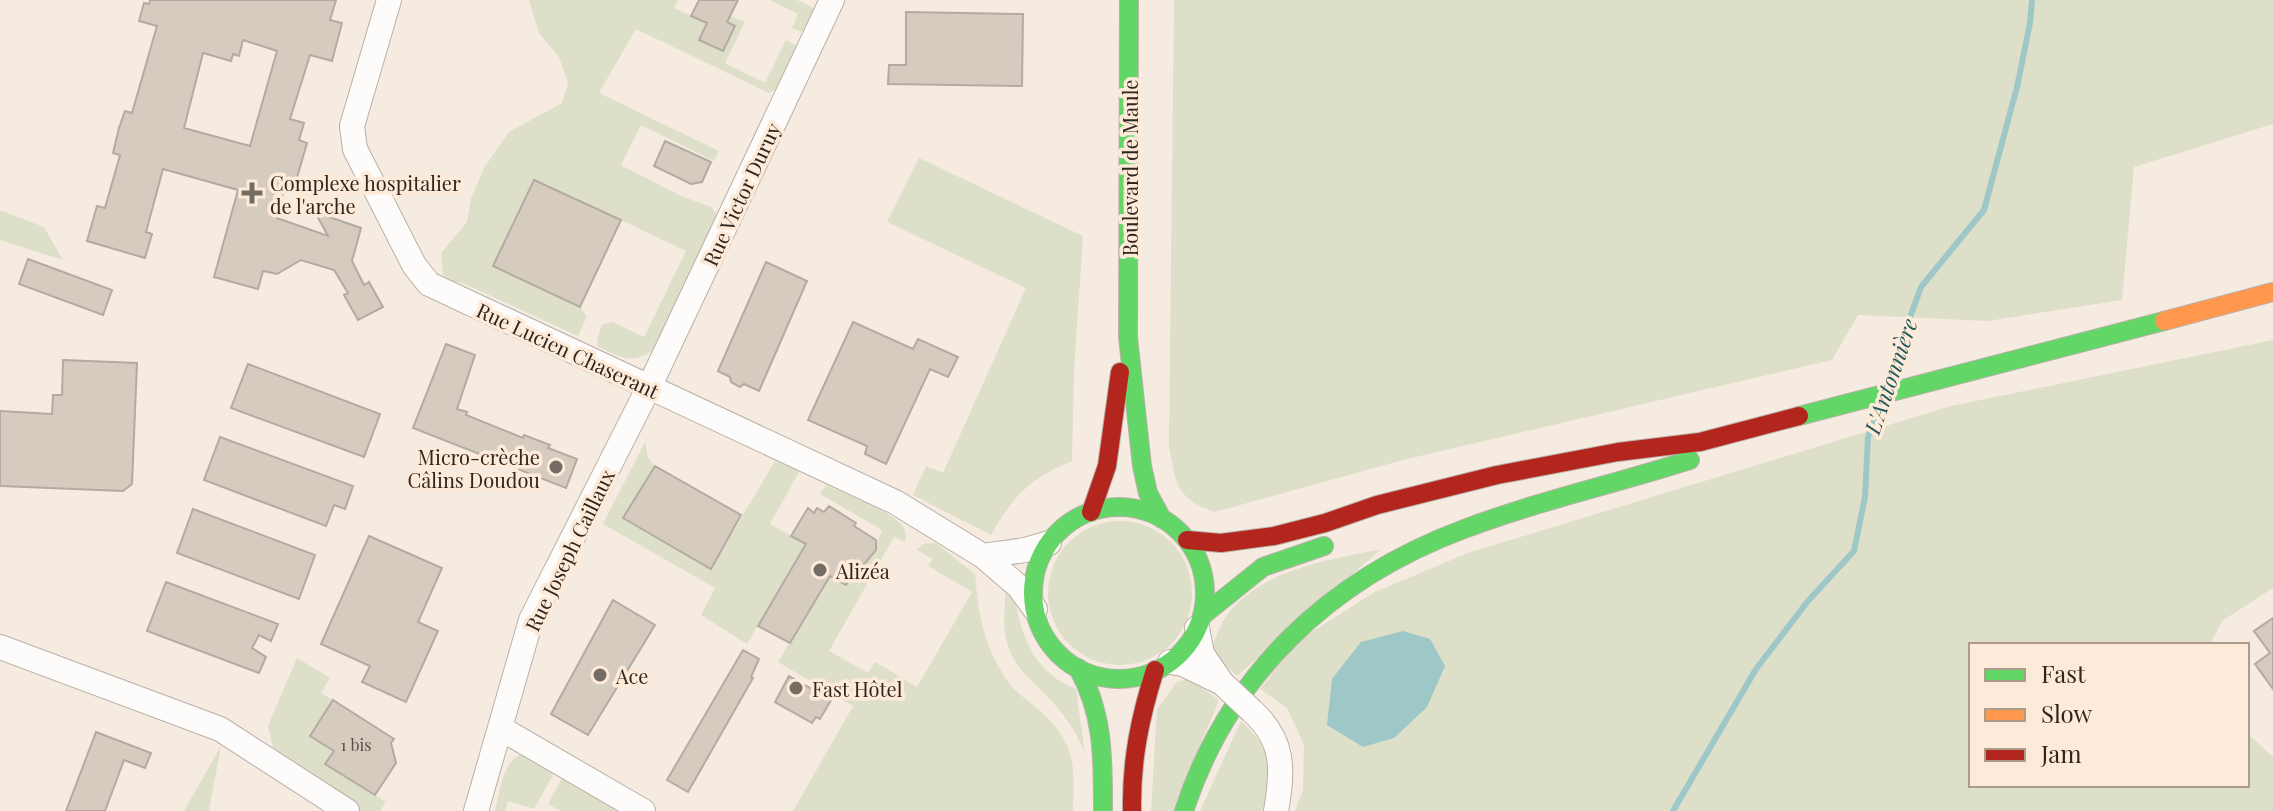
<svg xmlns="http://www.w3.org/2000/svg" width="2273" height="811" viewBox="0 0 2273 811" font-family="'Playfair Display',serif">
  <rect width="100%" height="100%" fill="#f5ebe1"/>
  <path fill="#dedfc8" d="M529,0H678L674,8L707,23L699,40L723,51L735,27L727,22L730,16L745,22L725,63L765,83L786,40L797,46L777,89L769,93L636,29L599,93L719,151L714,161L641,125L621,165L681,196L711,207L723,223L709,240L653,350C631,366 620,356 598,347L597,339L602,325L612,322L644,337L686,251L621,220L580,307L587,316L578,336L465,284L452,281L443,275L441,253L467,222L471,199L484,168L509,132L562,103L568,83L559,57L539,33Z
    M770,0H797L814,8L803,32L792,28L798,14Z
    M1174,0H2273V124L2134,167L2122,300L1988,321L1858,315L1832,360L1403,460L1215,512C1175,498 1176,484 1169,445Z
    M919,158L1083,236L1074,371L1072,461C1030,478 1013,496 991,535L913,495L926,466L943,473L1026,288L887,222Z
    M0,210L44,227L63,260L0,240Z
    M2273,340V588L2222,621L2210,645H1971V785H2247V733L2273,757V811H1295L1303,790L1304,745L1287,708L1260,689L1298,641L1373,593L1468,553L1951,406Z
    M645,442L648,457L655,466L624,519L711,569L775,461L799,472L770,524L806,544L747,644L701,615L715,588L603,524Z
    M826,485C845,494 886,509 901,524C906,529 906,535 905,542L894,537L829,651L868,673L875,662L917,687L972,592L928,566L933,559L917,550L922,544L936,543L975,574C979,617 983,644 1007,680C1014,692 1029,701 1039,710C1077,744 1074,764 1073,811H793L853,706L778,662L830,575L857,572L862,563L871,558L882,530L820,494Z
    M1048 593a72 72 0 1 1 144 0a72 72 0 1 1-144 0Z
    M1381,549L1237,676L1216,656L1213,644C1218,633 1223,619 1231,610C1268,568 1329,560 1381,549Z
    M1006,588L1014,594C1021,636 1033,672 1076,689L1085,754C1078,736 1069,721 1056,706C1040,686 1014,670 1007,643C1002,625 1005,606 1006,588Z
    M297,658L330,678L321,693L333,700L310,736L334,751L326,764L386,802L380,811H360L288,766L273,747L268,726Z
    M1189,679L1219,700L1173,811H1151L1157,709L1177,682Z
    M1241,721C1275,754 1274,766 1262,811H1200Z
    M221,746L209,811H184Z
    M519,755L529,756L555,771L534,809L508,801L505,811H495C500,793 502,765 519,755Z
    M563,776L617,811H561L548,804Z"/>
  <path fill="#9ec7c7" d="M1403,631L1430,639L1445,666L1427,707L1394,738L1363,747L1327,725L1332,679L1361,642Z"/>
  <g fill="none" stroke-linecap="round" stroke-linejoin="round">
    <path stroke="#9ec7c7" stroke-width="6" d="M1888,378L1921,287L1984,210L2017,87L2030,23L2032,0
      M1673,811L1756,669L1808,601L1854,551L1865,497L1868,437L1877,412"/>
  </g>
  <path fill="#d6cbbf" stroke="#b3aba2" stroke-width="2" fill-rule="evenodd" d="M150,0H336L330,20L342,23L332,61L310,55L290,119L304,123L299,140L307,143L293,191L284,189L277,218L328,236L315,212L361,228L352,261L364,285L369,282L383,307L358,320L344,295L348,293L334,270L301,260L277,274L263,271L258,289L214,277L238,190L163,169L146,232L152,234L145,258L87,241L97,206L105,208L120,155L113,153L119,128L125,111L132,113L157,26L139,21L144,3L149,4ZM243,40L277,51L250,146L184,128L203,53L231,61L233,54L239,56Z
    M699,0H738L727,22L735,26L723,51L699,40L707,23L691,16Z
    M906,12L1023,14L1022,86L888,84L889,65H906Z
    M665,141L711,162L702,182L691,184L654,166Z
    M534,180L621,220L580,307L493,266Z
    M28,259L112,290L103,315L19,284Z
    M766,262L807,281L759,391L744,384L740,387L731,382L730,377L718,371Z
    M853,322L913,349L918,339L958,357L948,377L930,369L886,464L865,454L867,446L808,420Z
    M446,344L475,355L457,409L467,412L466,415L523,438L524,435L550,445L548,448L577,459L566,488L413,428Z
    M63,360L137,363L132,484L123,491L0,486V411L52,414L53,395H62Z
    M248,364L380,414L364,457L231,408Z
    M220,437L353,486L345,509L334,505L326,526L204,480Z
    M655,466L741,515L711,569L623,518Z
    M829,506L856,523L854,526L876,540V550L857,573L854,571L846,585L830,576L790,643L758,626L806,544L791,536L808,508L814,513L817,508L824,512Z
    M193,509L315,555L299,599L177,553Z
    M369,536L442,568L418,622L438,631L406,702L362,682L370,666L321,644Z
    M166,582L278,624L271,641L259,635L252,648L266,657L259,673L147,631Z
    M613,600L655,625L588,735L551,714Z
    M2273,618V689L2255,664L2270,653L2254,631Z
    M743,650L759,659L751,677L753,678L688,792L667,780Z
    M789,676L831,700L820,719L816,717L812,723L775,702Z
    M333,700L394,739L391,743L396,763L375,795L325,764L334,751L310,736Z
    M96,732L151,753L145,768L124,760L105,811H66Z"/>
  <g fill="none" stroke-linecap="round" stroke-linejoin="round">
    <defs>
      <path id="street" d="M389,0L352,126L355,149L414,265L429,284L895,502L983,556L1019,587L1035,609
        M983,556L1025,550L1049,543
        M1197,628L1202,654L1222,683
        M0,647L220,729L347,811
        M1170,662L1183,664L1220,682
        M1252,711C1285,741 1283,770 1276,811
        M500,728L643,811
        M476,811L531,620L653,379L832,0"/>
      <path id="fast" d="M1129,0L1128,337L1142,466L1148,493L1162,519
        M1799,416L2164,321
        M1033 593a86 86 0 1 1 172 0a86 86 0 1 1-172 0Z
        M1202,616L1263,567L1324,546
        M1078,668C1104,714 1103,760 1103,811
        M1184,811C1229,674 1330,579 1464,529C1538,501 1615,484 1690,460"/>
      <path id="slow" d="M2164,321L2273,292"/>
      <path id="jam" d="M1091,512L1107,466L1120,372
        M1187,540L1221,543L1274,536L1325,523L1377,505L1497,475L1618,452L1700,442L1799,416
        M1132,811C1131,761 1140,717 1155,670"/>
    </defs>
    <use href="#street" stroke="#b9b0a8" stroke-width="26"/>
    <use href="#fast" stroke="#b9b0a8" stroke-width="20"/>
    <use href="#slow" stroke="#b9b0a8" stroke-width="20"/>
    <use href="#jam" stroke="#b9b0a8" stroke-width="20"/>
    <use href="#street" stroke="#fefcfa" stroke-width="24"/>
    <use href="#fast" stroke="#63d668" stroke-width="18"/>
    <use href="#slow" stroke="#ff974d" stroke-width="18"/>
    <use href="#jam" stroke="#b3261e" stroke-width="18"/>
    <defs>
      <path id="street-bridge" d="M1222,683L1252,711"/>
    </defs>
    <use href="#street-bridge" stroke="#b9b0a8" stroke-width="26" stroke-linecap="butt"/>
    <use href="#street-bridge" stroke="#fefcfa" stroke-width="24"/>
  </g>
  <g fill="#746b62" stroke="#fdead9" stroke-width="3">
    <path d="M248 181h8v8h8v8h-8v8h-8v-8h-8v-8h8z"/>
    <circle cx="556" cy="467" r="8"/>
    <circle cx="820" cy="570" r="8"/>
    <circle cx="600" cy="675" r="8"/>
    <circle cx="796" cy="688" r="8"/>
  </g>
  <g text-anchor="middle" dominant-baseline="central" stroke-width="7" stroke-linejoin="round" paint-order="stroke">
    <g font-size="16" fill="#594f46">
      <text x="356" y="744">1 bis</text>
    </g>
    <g font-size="20" fill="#2f261e" stroke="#fdead9">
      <text transform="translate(1129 168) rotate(-90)">Boulevard de Maule</text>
      <text transform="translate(741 194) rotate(-65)">Rue Victor Duruy</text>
      <text transform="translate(568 350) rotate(25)">Rue Lucien Chaserant</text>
      <text transform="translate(569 550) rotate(-64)">Rue Joseph Caillaux</text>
    </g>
    <g font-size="20" fill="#2f261e" stroke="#fdead9" text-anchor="start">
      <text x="270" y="182">Complexe hospitalier<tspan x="270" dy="23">de l'arche</tspan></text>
      <text x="540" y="456" text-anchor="end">Micro-crèche<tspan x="540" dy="23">Câlins Doudou</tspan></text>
      <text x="836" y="570">Alizéa</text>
      <text x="616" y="675">Ace</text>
      <text x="812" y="688">Fast Hôtel</text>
    </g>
    <g font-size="22" font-style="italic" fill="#1f575a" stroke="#fdead9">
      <text transform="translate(1890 376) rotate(-71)">L'Antonnière</text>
    </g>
  </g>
  <rect x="1969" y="643" width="280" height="144" fill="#fdead9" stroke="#ab9c8e" stroke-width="2"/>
  <rect x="1985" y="669" width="40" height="12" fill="#63d668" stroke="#ab9c8e" stroke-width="2"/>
  <text x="2041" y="683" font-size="24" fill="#2f261e">Fast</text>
  <rect x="1985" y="709" width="40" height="12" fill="#ff974d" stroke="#ab9c8e" stroke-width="2"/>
  <text x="2041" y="723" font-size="24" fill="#2f261e">Slow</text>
  <rect x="1985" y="749" width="40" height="12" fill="#b3261e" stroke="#ab9c8e" stroke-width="2"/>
  <text x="2041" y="763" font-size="24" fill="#2f261e">Jam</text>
</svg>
